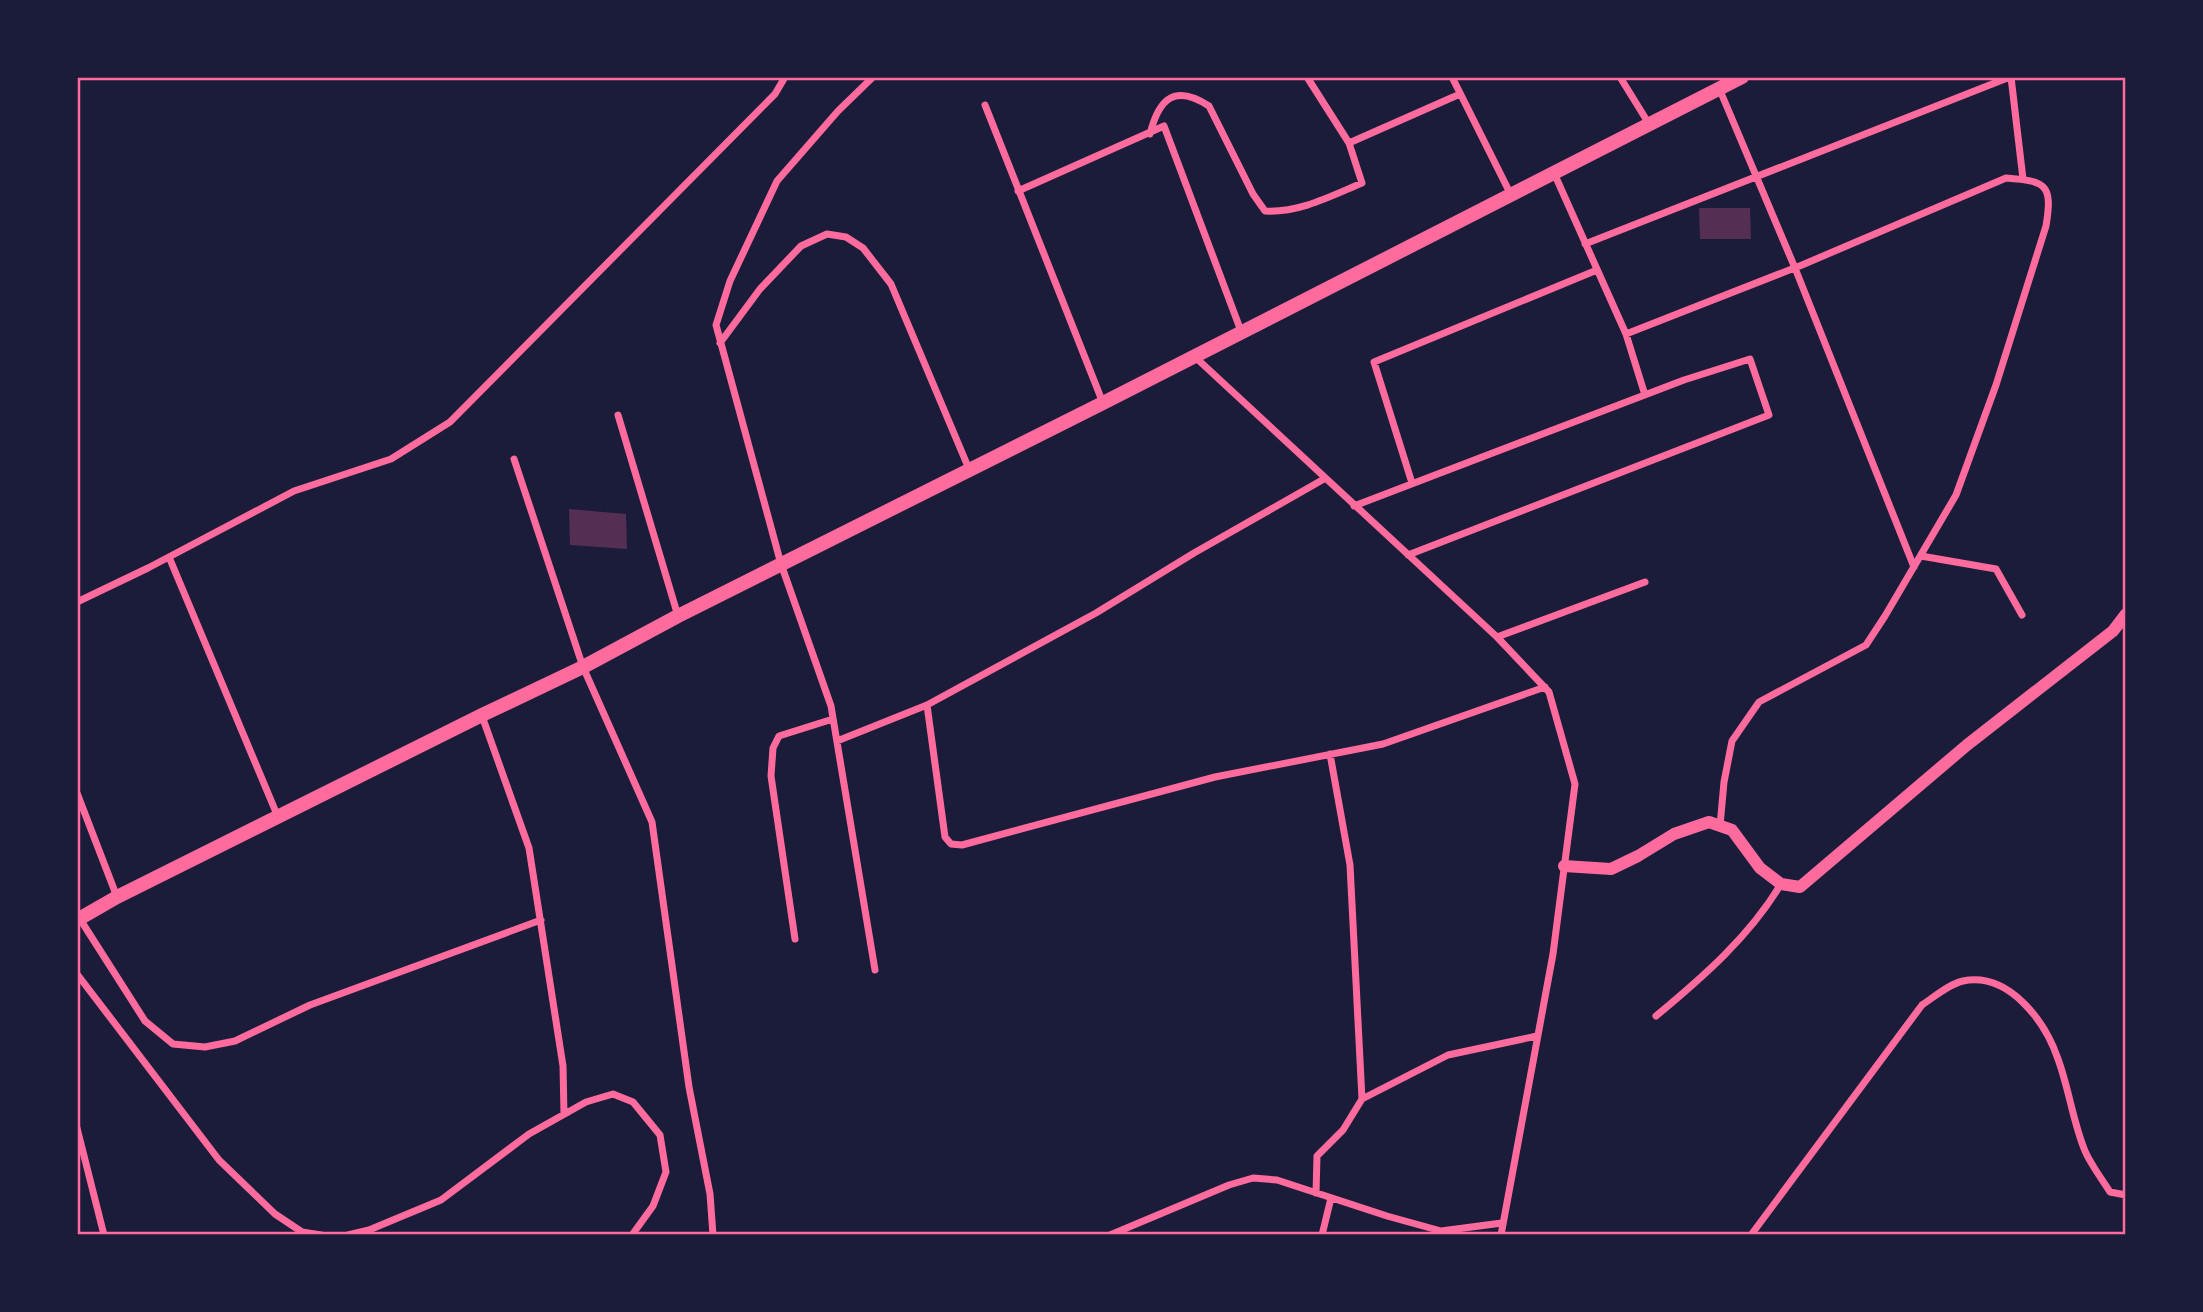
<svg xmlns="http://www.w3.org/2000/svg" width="2203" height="1312" viewBox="0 0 2203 1312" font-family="'DM Sans',sans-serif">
  <rect width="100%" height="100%" fill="#1b1b3a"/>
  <path fill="#542f53" d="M1699,208H1750L1751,239H1700Z
    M569,509L626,514L627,549L570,545Z"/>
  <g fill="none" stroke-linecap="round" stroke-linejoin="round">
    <path stroke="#ff6b9d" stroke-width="7" d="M873,77L838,111L777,181L730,281L716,325L781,564L831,706L875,970
      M1452,77L1511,195
      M1620,77L1649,124
      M2011,77L2023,179
      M1719,88L1795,268L1914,567
      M985,105L1103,403
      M1150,134C1159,98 1175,84 1209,106L1253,194L1265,211C1299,213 1331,196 1362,183L1349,143L1307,77
      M1349,143L1460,94
      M1554,173L1626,334L1645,395
      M1018,191L1164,126L1241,331
      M1585,244L2010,77
      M1626,334L1802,265L2006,178C2046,181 2053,184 2046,226L1996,385L1956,495L1885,616L1866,645L1759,702L1732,741L1724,782L1720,826
      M720,343L760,289L801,246L827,234L846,237L863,248L891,284L969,469
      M1194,356L1497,637L1549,692L1575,784L1553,954L1501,1235
      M618,415L678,616
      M514,459L583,667L652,822L689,1087L710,1194L713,1235
      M1412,483L1374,362L1597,270
      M1354,506L1684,380L1750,359L1769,415L1408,555
      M1921,556L1996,569L2022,615
      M169,557L278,817
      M77,602L148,568L294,491L391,459L450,422L775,94L785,77
      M1497,637L1645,582
      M927,705L945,837L951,844L962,845L1215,777L1383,744L1545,687
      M482,716L529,848L563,1066L564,1114
      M837,741L927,705L1096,613L1194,553L1324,479
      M1330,754L1350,865L1362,1099
      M77,793L117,897
      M80,919L145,1021L173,1044L205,1047L235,1041L310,1005L541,920
      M795,939L771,776L773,748L779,736L833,719
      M77,974L219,1160L275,1214L302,1232L321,1235
      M1656,1016C1703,977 1749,937 1781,884
      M77,1128L104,1235
      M1316,1193L1317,1156L1343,1130L1362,1099L1448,1055L1537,1036
      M348,1235L369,1230L441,1200L529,1134L586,1102L613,1094L633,1102L660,1135L666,1172L653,1206L632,1235
      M1110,1235L1229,1185L1253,1178L1277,1180L1387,1216L1441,1231L1502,1223
      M1322,1235L1331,1198
      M1751,1235L1922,1005C1934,997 1949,984 1963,981C2009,972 2045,1021 2058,1059C2069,1089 2073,1122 2085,1151C2091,1165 2102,1179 2110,1192L2126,1195"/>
    <path stroke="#ff6b9d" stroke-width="12" d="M1564,866L1611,869L1638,856L1674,834L1709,822L1732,830L1760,868L1781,884L1800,887L1967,745L2113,631L2126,614"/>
    <path stroke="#ff6b9d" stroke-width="14" d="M77,920L117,897L482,715L583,667L678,616L1103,403L1742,77"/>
  </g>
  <rect width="2203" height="1312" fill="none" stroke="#1b1b3a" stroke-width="158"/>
  <rect x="79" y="79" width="2045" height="1154" fill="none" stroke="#ff6b9d" stroke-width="2.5"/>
</svg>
